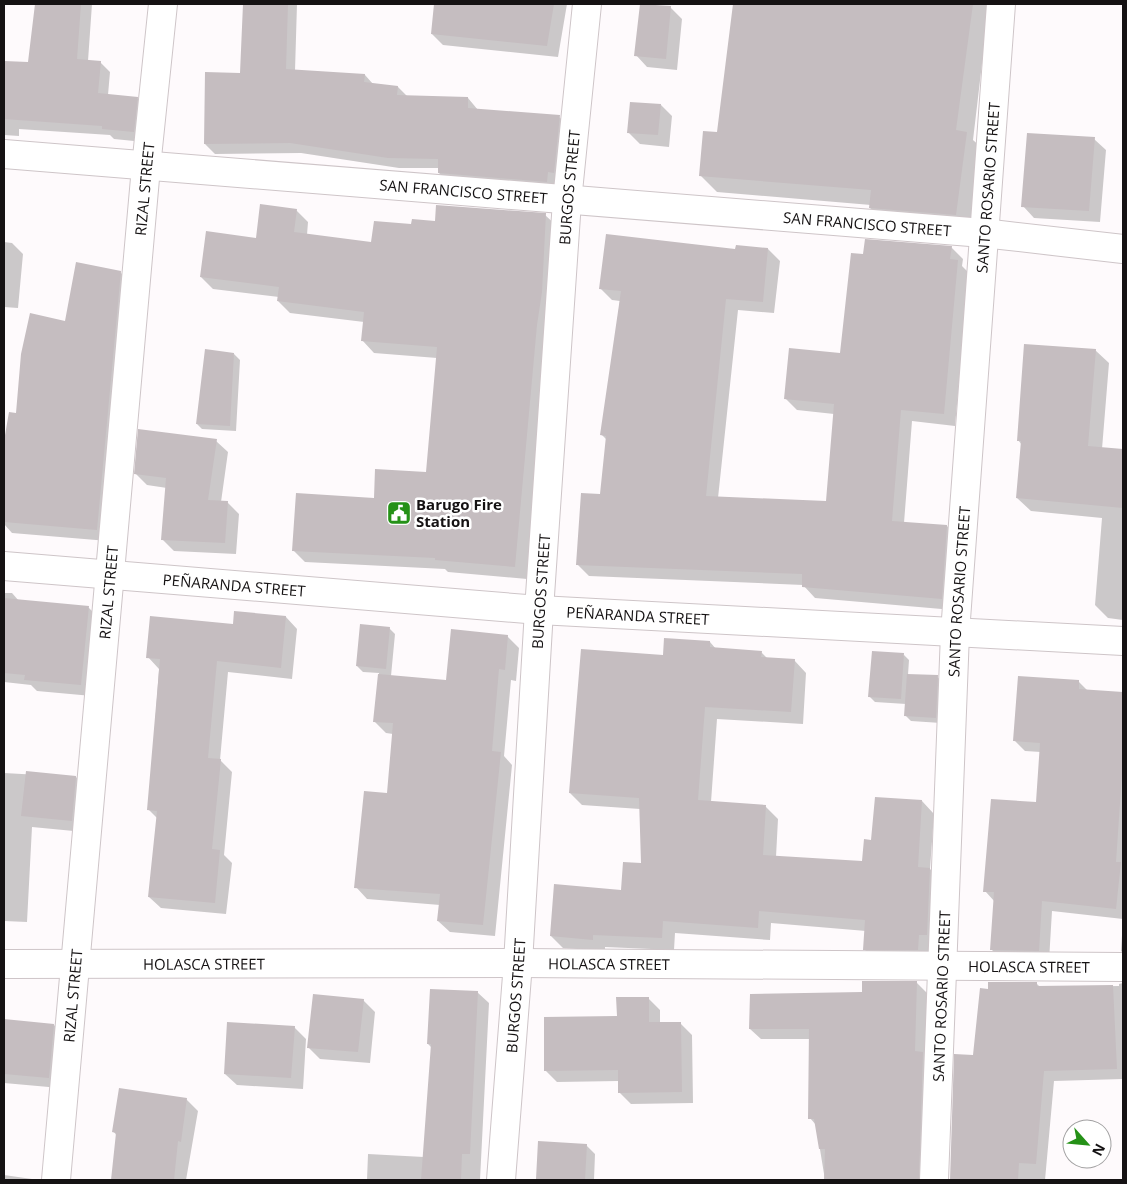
<svg xmlns="http://www.w3.org/2000/svg" width="1127" height="1184" viewBox="0 0 1127 1184" font-family="'Open Sans',sans-serif">
  <rect width="100%" height="100%" fill="#fefafc"/>
  <path fill="#0003" d="M36,4H92L88,61L100,62L110,72L108,95L137,98L147,108L144,142L114,139L110,135L19,129V136L4,135V62L29,63Z
    M244,4H297L295,71L365,75L373,84L398,87L407,96L468,98L478,110L559,117L570,127L557,192L449,183L439,173V168H399L301,153L215,154L205,144L241,74Z
    M435,4H567L558,57L443,45L432,34Z
    M735,4H989L973,140L984,150L972,231L887,224L870,208L871,205L717,192L700,175L718,134Z
    M670,7L682,19L677,70L647,67L636,55Z
    M661,105L672,116L669,147L640,144L628,132Z
    M1094,139L1106,150L1100,222L1034,218L1023,206Z
    M296,210L308,222L307,235L372,243L413,226L437,222L545,215L558,227L527,579L448,572L445,569L305,562L293,550L427,473L437,358L374,353L362,340L364,322L290,313L278,301L279,297L213,289L201,277Z
    M4,242L12,243L23,254L18,308L4,307Z
    M951,247L963,259L962,266L969,273L955,426L912,421L904,523L947,526L958,538L953,610L815,598L803,585L589,576L577,564L601,496L607,440L602,435L620,301L612,300L600,288L736,251L768,249L780,261L774,313L738,310L718,498L827,502L834,414L797,410L785,398L842,355L864,255Z
    M120,272L131,283L108,541L12,533L4,524L5,442L66,323Z
    M1095,350L1109,363L1102,449L1123,451V620L1108,618L1095,605L1102,518L1031,511L1017,498L1022,445L1018,440Z
    M234,354L240,360L236,431L202,429L197,424Z
    M216,441L228,452L221,502H227L239,514L236,554L174,551L162,539L167,488L147,485L136,474Z
    M4,593H12L19,601L89,608L100,619L92,696L37,691L31,685L4,682Z
    M286,617L297,629L292,679L228,672L220,760L232,772L224,855L232,863L226,914L161,908L149,897L157,818L149,810L159,669L148,657L234,625Z
    M389,628L395,634L391,676L447,681L507,636L519,648L516,681L511,680L504,756L512,765L495,936L450,932L438,921L440,905L367,899L356,887L388,794L393,734L386,733L374,721L379,673L363,672L357,666Z
    M710,642L716,649L761,652L768,659L794,660L806,673L803,724L717,719L711,802L766,807L778,819L776,857L863,863L873,841L922,801L934,814L930,869L942,881L930,962H877L864,949L866,931L771,923L770,940L675,933L674,950L605,947V951L563,948L551,936L622,891L642,864L640,809L582,805L570,793L664,656Z
    M904,655L909,660L908,675L937,677L943,682L941,723L911,721L905,715L906,704L875,702L869,696Z
    M1079,682L1088,691L1123,693V953L1121,951L1123,919L1052,911L1049,961L1002,960L992,950L995,902L985,891L1037,803L1041,752L1025,751L1015,741Z
    M4,773L76,777L87,789L84,832L32,827L27,922L4,921Z
    M917,983L927,993L925,1055L929,1180H825L816,1125L810,1118V1039H761L750,1029L863,993Z
    M1036,983L1040,987L1119,986V984L1123,983V1079L1054,1081L1045,1180H951L956,1055L974,1057L989,990Z
    M477,992L489,1003L480,1180H367L368,1154L424,1157L432,1048L428,1044Z
    M648,998L660,1010V1023H680L692,1035L693,1103L631,1104L619,1092V1081L557,1082L545,1070Z
    M363,1000L375,1012L370,1063L320,1059L308,1047Z
    M4,1021L54,1025L64,1036L60,1088L4,1083Z
    M294,1027L306,1039L303,1089L237,1085L225,1074Z
    M186,1099L198,1111L186,1180H112L117,1136L114,1132Z
    M586,1145L595,1154L594,1180L537,1179Z
    M4,1175L39,1180H4Z"/>
  <path fill="#c5bdc0" d="M35,4H81L77,59L101,61L98,93L138,97L134,132L102,129V126L4,119V61L28,62Z
    M243,4H288L286,69L365,74L364,82L398,86L397,95L468,97V108L560,115L554,173L548,172L547,182L438,173V159L388,158L290,143L204,144L205,72L240,73Z
    M434,4H554L547,46L431,34Z
    M640,4L671,6L666,59L634,56Z
    M733,4H973L956,130L967,132L956,215L869,208L871,190L699,176L703,131L717,132Z
    M630,102L661,104L658,135L627,133Z
    M1027,133L1095,137L1089,211L1021,207Z
    M260,204L297,209L294,232L371,242L374,221L411,224L412,219L435,221L436,205L546,213L542,292L537,325L515,567L435,560V558L292,551L296,493L374,498L375,469L426,472L437,347L361,341L364,312L277,301L279,287L200,277L206,231L256,238Z
    M606,234L735,249L736,245L768,248L763,302L726,299L706,496L826,501L834,404L784,399L789,348L840,353L851,253L863,254L865,239L952,246L950,259L958,260L944,414L901,410L892,521L947,525L942,599L802,587V574L576,565L581,493L600,494L606,436L600,435L621,291L599,289Z
    M76,262L121,271L97,530L4,522V441L9,412L16,413L21,354L30,313L65,321Z
    M1024,344L1096,349L1088,446L1123,449V508L1016,498L1021,441H1017Z
    M205,349L234,353L230,426L196,424Z
    M138,429L217,439L208,500L228,501L225,543L161,540L166,478L134,474Z
    M4,598L89,606L81,685L24,680L25,675L4,673Z
    M234,611L286,616L281,668L217,661L208,758L221,759L212,849L220,850L215,903L148,897L157,811L147,810L160,659L146,658L150,616L233,624Z
    M360,624L390,627L386,669L356,666Z
    M451,629L508,635L505,670L499,669L492,751L501,752L483,925L437,921L440,894L354,888L364,791L387,793L393,723L373,722L378,674L446,680Z
    M664,638L710,641V647L762,651L761,657L795,659L791,712L705,707L698,800L766,805L763,855L862,861L864,839L871,840L875,797L922,800L918,867L930,868L927,935H919L918,950H863L865,920L759,911L758,928L663,921L662,938L593,935V940L550,936L554,884L621,890L623,862L641,863L639,798L569,793L581,649L663,655Z
    M872,651L904,653L901,699L868,697Z
    M907,674L938,675L936,718L904,716Z
    M1018,676L1079,680V689L1123,692V759L1116,862H1121L1116,909L1042,901L1039,951L990,950L994,892H983L991,799L1036,802L1040,743L1013,741Z
    M26,771L76,776L72,821L21,816Z
    M862,981H917L915,1051L923,1052L919,1180H824L825,1149H819L814,1119H808L809,1029H749L750,994L862,992Z
    M988,982H1037V986L1113,985L1117,1069L1044,1071L1036,1164L1019,1163L1018,1180H950L954,1054L973,1055L980,988L988,989Z
    M430,989L478,991L470,1154H462L461,1180H421L431,1044H427Z
    M313,994L364,999L358,1052L307,1048Z
    M616,997H649V1022H681L682,1092L618,1093V1070L544,1071V1017L617,1016Z
    M4,1019L54,1024L49,1078L4,1074Z
    M227,1022L295,1026L291,1078L224,1074Z
    M119,1088L187,1098L181,1142L178,1141L174,1180H111L116,1133L112,1132Z
    M538,1141L587,1144L585,1180L536,1179Z"/>
  <g fill="none" stroke-linecap="round" stroke-linejoin="round">
    <defs>
      <g id="minor">
        <path id="s1" d="M4,154L983,233L1123,249"/>
        <path id="s2" d="M539,610L1123,641"/>
        <path id="s3" d="M4,964L518,963L1123,967"/>
        <path id="s4" d="M56,1180L146,167L163,4"/>
        <path id="s5" d="M934,1180L955,633L1001,4"/>
      </g>
      <g id="tertiary">
        <path id="s6" d="M4,566L539,610"/>
        <path id="s7" d="M501,1180L518,963L539,610L567,201L587,4"/>
      </g>
    </defs>
    <use href="#minor" stroke="#cec5c8" stroke-width="30"/>
    <use href="#tertiary" stroke="#cec5c8" stroke-width="30"/>
    <use href="#minor" stroke="#fff" stroke-width="28"/>
    <use href="#tertiary" stroke="#fff" stroke-width="28"/>
  </g>
  <defs>
    <symbol id="civic-square" viewBox="-11 -11 22 22"><rect x="-9" y="-9" width="18" height="18" rx="4" fill="#259117" stroke="#fff"/><path d="M-.6-6.5H3V-4.5H.6V-3L4-1V1h2V6H-6V1h2V-1L-.6-3ZM-1.2 2.5V6h2.4V2.5Z" fill="#fff"/></symbol>
  </defs>
  <g fill-rule="evenodd">
    <use href="#civic-square" x="385" y="499" width="28" height="28"/>
  </g>
  <g text-anchor="middle" dominant-baseline="central" stroke-width="5" stroke-linejoin="round" paint-order="stroke">
    <g font-size="15" fill="#151213" stroke="#fff">
      <text stroke="none"><textPath href="#s7" startOffset="995">BURGOS STREET</textPath></text>
      <text stroke="none"><textPath href="#s5" startOffset="994">SANTO ROSARIO STREET</textPath></text>
      <text stroke="none"><textPath href="#s4" startOffset="995">RIZAL STREET</textPath></text>
      <text stroke="none"><textPath href="#s1" startOffset="461">SAN FRANCISCO STREET</textPath></text>
      <text stroke="none"><textPath href="#s1" startOffset="866">SAN FRANCISCO STREET</textPath></text>
      <text stroke="none"><textPath href="#s6" startOffset="231">PEÑARANDA STREET</textPath></text>
      <text stroke="none"><textPath href="#s5" startOffset="589">SANTO ROSARIO STREET</textPath></text>
      <text stroke="none"><textPath href="#s4" startOffset="590">RIZAL STREET</textPath></text>
      <text stroke="none"><textPath href="#s7" startOffset="590">BURGOS STREET</textPath></text>
      <text stroke="none"><textPath href="#s2" startOffset="99">PEÑARANDA STREET</textPath></text>
      <text stroke="none"><textPath href="#s3" startOffset="605">HOLASCA STREET</textPath></text>
      <text stroke="none"><textPath href="#s3" startOffset="200">HOLASCA STREET</textPath></text>
      <text stroke="none"><textPath href="#s3" startOffset="1025">HOLASCA STREET</textPath></text>
      <text stroke="none"><textPath href="#s4" startOffset="185">RIZAL STREET</textPath></text>
      <text stroke="none"><textPath href="#s7" startOffset="185">BURGOS STREET</textPath></text>
      <text stroke="none"><textPath href="#s5" startOffset="184">SANTO ROSARIO STREET</textPath></text>
    </g>
    <g font-size="15" font-weight="bold" fill="#151213" stroke="#fff" text-anchor="start">
      <text x="416" y="504">Barugo Fire<tspan x="416" dy="17">Station</tspan></text>
    </g>
  </g>
  <rect width="1127" height="1184" fill="none" stroke="#151213" stroke-width="10"/>
  <g transform="translate(1087 1144) rotate(117)"><circle r="24" fill="#ffffff" stroke="#a1a0a1"/>
  <path d="M0-4L9 19L0 12L-9 19Z" fill="#259117"/>
  <text y="-8" font-size="14" font-weight="bold" text-anchor="middle" fill="#151213">N</text>
  </g>
</svg>
